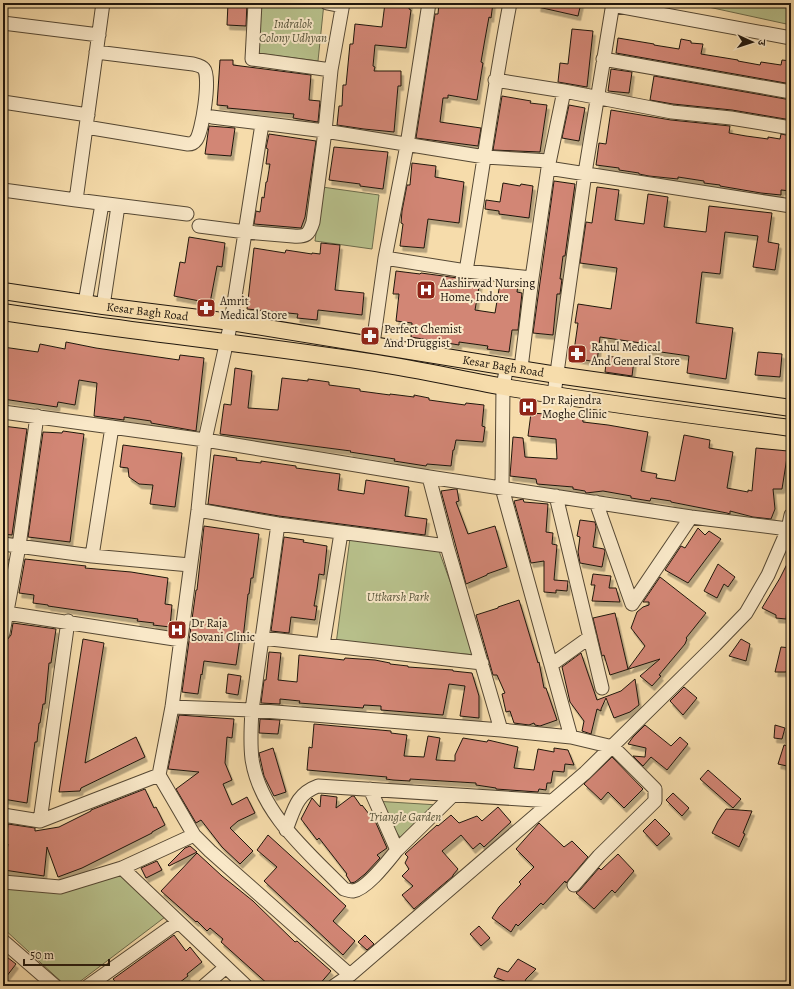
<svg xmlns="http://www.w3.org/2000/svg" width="794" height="989" viewBox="0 0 794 989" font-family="Alegreya,'Noto Serif Devanagari',serif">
  <defs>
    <filter id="shadow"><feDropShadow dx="2.5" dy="4.5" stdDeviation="0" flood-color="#0004"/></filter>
  </defs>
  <rect width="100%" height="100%" fill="#f6dcab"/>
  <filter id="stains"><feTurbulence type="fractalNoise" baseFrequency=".005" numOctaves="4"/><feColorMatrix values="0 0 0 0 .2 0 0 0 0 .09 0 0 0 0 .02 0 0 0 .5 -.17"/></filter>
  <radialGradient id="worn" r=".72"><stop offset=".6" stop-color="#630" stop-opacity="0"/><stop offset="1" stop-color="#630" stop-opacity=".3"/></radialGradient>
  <path fill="#b8c18c" stroke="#6c6c4c" d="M324,3L318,61L256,53L261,7Z
    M690,3H791V25Z
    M322,187L379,195L372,249L315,241Z
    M350,538L439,551L477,655L336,644Z
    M374,801L438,805L402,840Z
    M119,873L165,917L74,986H66L3,928V885L61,893Z"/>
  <path fill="#d28674" stroke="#1f160d" filter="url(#shadow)" d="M228,3H247L246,26L227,25Z
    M385,3H410L409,9L411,10L406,48L375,45L373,66L375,67L374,71H401V86H398L394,132L364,129L337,125L339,106H342L343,85H346L350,44H353L355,24L382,27Z
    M439,3H493L491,18L489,17L485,39L481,62L483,63L477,100L448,95V98H443L440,122L481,128L478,146L416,138L435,14H438Z
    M539,3H581L578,16L538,7Z
    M572,29L593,31L587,87L558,82L560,63L568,64Z
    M618,38L654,44V45L679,49L681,39L691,41V43L703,44L701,54L738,60V61L760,65L761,62L781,65L782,60L791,61V84L616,53Z
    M220,60H233V65L311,75L309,100L320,101L318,122L293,118L294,114L227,108L228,106L217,105Z
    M611,69L632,72L629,93L608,91Z
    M654,76L791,100V120L732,110L673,104L650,100Z
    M502,96L531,101L530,103L547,105L540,152L493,150Z
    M569,105L585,108L579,141L562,138Z
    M611,110L671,120L730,126L729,133L746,136L768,139V137L780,139L781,134L791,136V191L781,190V195L761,193L720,186V185L704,183V181L678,177V179L649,176L639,174V173L619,170V168L596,165L599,143L606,144Z
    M209,126L235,128L231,156L205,154Z
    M269,134L316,141L305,217L301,228L254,224L256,211L260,212L262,197L264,198L266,182H267L270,164H266L268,149L266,148Z
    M334,147L388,152L383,189L360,186V184L329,180Z
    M412,163L436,166L435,177L464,182L459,223L428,219L424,248L400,246L403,224L401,223L402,211L407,185H410Z
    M554,181L575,184L565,256H563L560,279H562L560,294H557L553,335L533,333Z
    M503,183L520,186L521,184L533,186L529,218L499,214V211L485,209L486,200L500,202Z
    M597,187L619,190L615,220L644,224L648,194L668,197L664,227L706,232L709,206L772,213L768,242L779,244L775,270L753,267L758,236L725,232L720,274L702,272L696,323L733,328L726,379L687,373L689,356L647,350L648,344L600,337L597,362L573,358L578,323H575L578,304L611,309L617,268L580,263L586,222L592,223Z
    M189,237L225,243L222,267L217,266L210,303L174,296L180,262L185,263Z
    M321,243L340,245L335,290L364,293L362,315L318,310L317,320L297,318L298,314L247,309L254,248L285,253L286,250L312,254V253L320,254Z
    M396,271L420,274L421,273L480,281L475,310L495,313L500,283L518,285L517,292L522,293L518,330H512L509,352L487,349L488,346L459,342V345L411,337L412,323L396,321L399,294H393Z
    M66,342L96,348L179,360L180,355L204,358L196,431L151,423V421L124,417V420L94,416L97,383L79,380L75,405L58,402L57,407L3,399V347L38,352L40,344L65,349Z
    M758,352L782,354L780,377L755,375Z
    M607,356L634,360L632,376L605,372Z
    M235,368L252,371L248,408L278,410L282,378L308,381V379L329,382V385L360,389V391L390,395V394L414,397V395L429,398V400L465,405L466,403L484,405L482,426L485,427L483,442L456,440L454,450H453L451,466L427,464L426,466L394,461L395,459L350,452L351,451L220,434L224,404L231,405Z
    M531,413L546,414V418L582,414L583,422L608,425L648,432L641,471L657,474L656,478L675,481L684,435L710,440L709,448L733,452L727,488L748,492V490L752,491L756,448L788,451L782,489H773L775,509L771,519L753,517L730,511V514L727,513L671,502V501L651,498L650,501L631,498V496L603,491L586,493L585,491L573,489V487L537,484L536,479L510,476L513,437L523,438L525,457L557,459L556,439L528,436Z
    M3,426L27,429L12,535L3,534Z
    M63,431L84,434L70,542L28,537L43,432L62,433Z
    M123,445L182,453L175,507L150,504L153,485L139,484L129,477L128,468L120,467Z
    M214,455L237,458L236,460L261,463V461L296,466V468L340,474L338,490L364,494L366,480L409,487L405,516L427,519L425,535L279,516L208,504Z
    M455,489H457L459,501L456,502L468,534L495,526L507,567L487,574V575L466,584L441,491Z
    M523,499L524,502L548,504L546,532L553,533L552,544L557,545L554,580L568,581L567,591L556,590V593L544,592V561L531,563L514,501Z
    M580,520L595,522L596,527L593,547L604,549L605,551L602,567L580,563L578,552L580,537L577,536Z
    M204,526L259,534L253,578H251L249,594H248L243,639L240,638L236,665L204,661L202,675L201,674L198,694L182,692L196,590H197Z
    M698,528L705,535L709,531L721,539L688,583L665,570L681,546L685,548Z
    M284,537L304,540L303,542L327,546L324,575L319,574L317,589L314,606H317L315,620L291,617L289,633L271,631Z
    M791,556V591L788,595L786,619L776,618V615L762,608L780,578Z
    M3,558L8,559L3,589Z
    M25,559L86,566L85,568L131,572L168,578L165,604L172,605L170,627L153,625L154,623L137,621L138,619L48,606V605L33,603L34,595L19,593Z
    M718,564L735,577L728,587L724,584L717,598L704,591Z
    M593,574L611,576L609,588H616L620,602L592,601L595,585H591Z
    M660,577L706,613L686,638L687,639L685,644L659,675L661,676L652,686L640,676L660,659L610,675L604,655L602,656L593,618L615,613L628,669L645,646L631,628L637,612L643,607L649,605V602H643Z
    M519,600L538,663L539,662L544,688H546L557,720L540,726L535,725L534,723L529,725L514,723L510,711L506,712L502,694L505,693L497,675H493L476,615L498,608V607Z
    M13,623L56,629L51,663H49L45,704H43L40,723H39L37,742H35L27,803L3,799V658L5,644H7V640L11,635Z
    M83,639L104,643L85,763L136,737L145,757L81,788L80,791L59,792Z
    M741,639L750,644L746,661L729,656Z
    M781,647L791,648V656L786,672H775Z
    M269,652L281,653L278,680L297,682L299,655L344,660L345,658L375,660L390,663V664L408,666V667L453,670V671L472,673L479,696V718L460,716L465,686L449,684L443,715L381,710V706L364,705L363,708L299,703L300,701L280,699V704L261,703L264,680H266Z
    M581,653L597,700L621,691L635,679L639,705L630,712L614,718L606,698L601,709V711L597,709L591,734L582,731L584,721L570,702L562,667Z
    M228,674L241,676L238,695L226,693Z
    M684,687L697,698L683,715L670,701Z
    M179,715L234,719L232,738L227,737L225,763L232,780L223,784L232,805L247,797L255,813L238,821L230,828L253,851L240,864L222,847L201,820L196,823L176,789L199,772L168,769Z
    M260,719L280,720L278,734L259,733Z
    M314,724L391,731V733L407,735L404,756L424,757L428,736L440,738L436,760L455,761V755L463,738L487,742L488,740L518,747L514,768L534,770L538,749L554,752V748L568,750L574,765L565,764L564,772L553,771L551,783H547L546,790L539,789L538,792L496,789V788L476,785V783L410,779V781L393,780L386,779L387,777L307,770L309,747L312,748Z
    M645,725L671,746L680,737L688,744L667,770L651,757L643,766L633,756L645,757L646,748L628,744L633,737Z
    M775,725L785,728L782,739L774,738Z
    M784,745L791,747L787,766L778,764Z
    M273,748L286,792L274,796L264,776L259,753Z
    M612,757L643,789L624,808L608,792L601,800L584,784Z
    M708,770L741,799L733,808L700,779Z
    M145,789L154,808L156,807L165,825L152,832V833L82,868L58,877L47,847L44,876L4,870L8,844H6L8,824L35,828V831L59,827L91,811V810Z
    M673,793L689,808L682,816L666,800Z
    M321,795L337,797L336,808L352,796H354L361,806L362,805L376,823L387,848L377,855L380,858L365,874L355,882L351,883L346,875L347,874L319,838L317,840L301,819L312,798L320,807Z
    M498,807L511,822L484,847L480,843L473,849L461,835L442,851L458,869L453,875V876L414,909L402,895L413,886L402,876L409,869L405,863L408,857L405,854L437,825L438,826L451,815L459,823L477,816L482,821Z
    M726,809L752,811L743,833L745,834L739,847L712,833L718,821Z
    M655,819L670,834L657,846L643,831Z
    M539,823L564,847L572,841L588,857L566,883L565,881L543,905L541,903L518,926L516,924L511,932L492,918L499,907L521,884L519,882L534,867L516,849Z
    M268,835L346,906L333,921L355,941L343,955L264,881L277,867L257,850Z
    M190,846L197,852L169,866L168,865L185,848Z
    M197,853L222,876L253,901L295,942L297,941L331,971L318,986H270L221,942L223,939L210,928L207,931L197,921L196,922L161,891Z
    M618,854L634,871L615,893L612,890L594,909L576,893L580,890L599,868L601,870Z
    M157,861L162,870L146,878L141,868Z
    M479,926L490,938L481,946L470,934Z
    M174,935L186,951L190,947L202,962L187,974L188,976L175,986H119L113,979Z
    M365,935L374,944L367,950L358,942Z
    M3,954L16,964L3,981Z
    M518,959L536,969L526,979L523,986H517L494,977L498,968L508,972Z"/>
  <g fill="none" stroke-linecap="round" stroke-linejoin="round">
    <defs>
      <path id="minor" d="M255,3L252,59L331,70
        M327,3L342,6
        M612,5L791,38
        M3,23L99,35
        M603,59L791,92
        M495,80L564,91L672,112L731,118L791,128
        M3,102L88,115
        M212,117L325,131L485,157L549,161
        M262,124L231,322L205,440L198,510L172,707L159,775L194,835L210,851L350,975
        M86,127L103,3
        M548,168L791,206
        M3,190L76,200L86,127L188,144C192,144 194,143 196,140C202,133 211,77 204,69C202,66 197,65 193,64L96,52
        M76,200L187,214
        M199,226L246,232L293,236C306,237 309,235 313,222L325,131L331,70L343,3
        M385,258L466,271L532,278
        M466,271C481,182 493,92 510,3
        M85,303L102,204
        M103,306L118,206
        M373,344L385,258L407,145L429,3
        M507,366L503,386L502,488L571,737
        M521,368L532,278L548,168L564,91
        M554,394L585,173L613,3
        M3,412L205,440L429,477L691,517L788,529
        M429,477L447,546L501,730
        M556,496L602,688
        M596,502L632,604L691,517
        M198,510L278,524L447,546
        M278,524L252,710C251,726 250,743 252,759C260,813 308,852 344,889C347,890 350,891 353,891C367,889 388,861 397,850
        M3,544L92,556L190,565
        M92,556L112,427
        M6,613L181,640
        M3,633L19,546L37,416
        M262,638L482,663
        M323,645L341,533
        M551,665L590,637
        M172,707L252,710L501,730L571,737L613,747L655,789V801L599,856L574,885
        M370,789L397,850L452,796
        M3,815L40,821L159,775
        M40,821L68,621
        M286,830C294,810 296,794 318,786L551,801
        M122,868L246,986
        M3,882L60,887L122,868L194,835
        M3,941L55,986
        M88,986L178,922
        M204,986L226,967
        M334,986L350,975L585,773L715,645L746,613L768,575L788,529L791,515"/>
      <g id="major">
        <path id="s1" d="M3,291L103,306L231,322L557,375L791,408"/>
        <path d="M3,312C127,331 252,344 376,363C421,370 465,380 510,388C603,403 697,416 791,428"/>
      </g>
    </defs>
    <use href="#minor" stroke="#554834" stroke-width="15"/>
    <use href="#major" stroke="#1f160d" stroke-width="18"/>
    <use href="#minor" stroke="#f9e8c8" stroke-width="13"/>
    <use href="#major" stroke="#f6dcab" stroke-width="16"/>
  </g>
  <defs>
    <symbol id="hospital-square" viewBox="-11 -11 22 22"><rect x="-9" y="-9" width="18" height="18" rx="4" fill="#8f2418" stroke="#f9e8c8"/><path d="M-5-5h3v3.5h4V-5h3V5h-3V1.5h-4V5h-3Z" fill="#fff"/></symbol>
    <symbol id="pharmacy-square" viewBox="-11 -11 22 22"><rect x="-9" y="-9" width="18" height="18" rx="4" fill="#8f2418" stroke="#f9e8c8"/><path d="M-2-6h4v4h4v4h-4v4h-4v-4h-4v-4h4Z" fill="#fff"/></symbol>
  </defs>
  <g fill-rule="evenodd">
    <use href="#hospital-square" x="415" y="279" width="22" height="22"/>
    <use href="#pharmacy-square" x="195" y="297" width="22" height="22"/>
    <use href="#pharmacy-square" x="359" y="325" width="22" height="22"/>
    <use href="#pharmacy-square" x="566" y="343" width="22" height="22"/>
    <use href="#hospital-square" x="517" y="396" width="22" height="22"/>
    <use href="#hospital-square" x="166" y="619" width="22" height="22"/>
  </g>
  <g text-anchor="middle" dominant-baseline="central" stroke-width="4" stroke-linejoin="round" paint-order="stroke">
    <g font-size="12" font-style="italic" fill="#555239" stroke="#f9e8c8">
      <text x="293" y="24">Indralok<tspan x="293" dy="14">Colony Udhyan</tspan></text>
      <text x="398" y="597">Uttkarsh Park</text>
      <text x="405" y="817">Triangle Garden</text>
    </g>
    <g font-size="12" fill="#1f160d" stroke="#f9e8c8" text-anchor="start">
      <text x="440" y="283">Aashirwad Nursing<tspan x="440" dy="14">Home, Indore</tspan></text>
      <text x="220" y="301">Amrit<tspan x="220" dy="14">Medical Store</tspan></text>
      <text x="384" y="329">Perfect Chemist<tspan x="384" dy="14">And Druggist</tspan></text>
      <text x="591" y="347">Rahul Medical<tspan x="591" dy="14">And General Store</tspan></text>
      <text x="542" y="400">Dr Rajendra<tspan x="542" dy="14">Moghe Clinic</tspan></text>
      <text x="191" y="623">Dr Raja<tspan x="191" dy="14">Sovani Clinic</tspan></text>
    </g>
    <g font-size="12" fill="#1f160d" stroke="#f9e8c8">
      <text stroke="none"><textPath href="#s1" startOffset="146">Kesar Bagh Road</textPath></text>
      <text stroke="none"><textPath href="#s1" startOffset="506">Kesar Bagh Road</textPath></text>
    </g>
  </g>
  <rect width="794" height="989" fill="none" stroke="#f6dcab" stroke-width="16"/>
  <rect x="4" y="4" width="786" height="981" fill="none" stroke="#1f160d" stroke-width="2"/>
  <rect x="8" y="8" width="778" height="973" fill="none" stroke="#1f160d"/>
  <g transform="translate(752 42) rotate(93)" stroke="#f9e8c8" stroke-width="3" paint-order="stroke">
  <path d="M0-3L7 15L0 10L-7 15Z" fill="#1f160d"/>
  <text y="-6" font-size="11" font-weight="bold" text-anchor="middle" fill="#1f160d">उ</text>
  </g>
  <path d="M24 959v6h85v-6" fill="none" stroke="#1f160d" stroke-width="2"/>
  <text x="30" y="959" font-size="12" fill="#1f160d" stroke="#f9e8c8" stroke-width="3" paint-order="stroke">50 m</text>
  <rect width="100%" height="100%" filter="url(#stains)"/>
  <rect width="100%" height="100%" fill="url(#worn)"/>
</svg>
